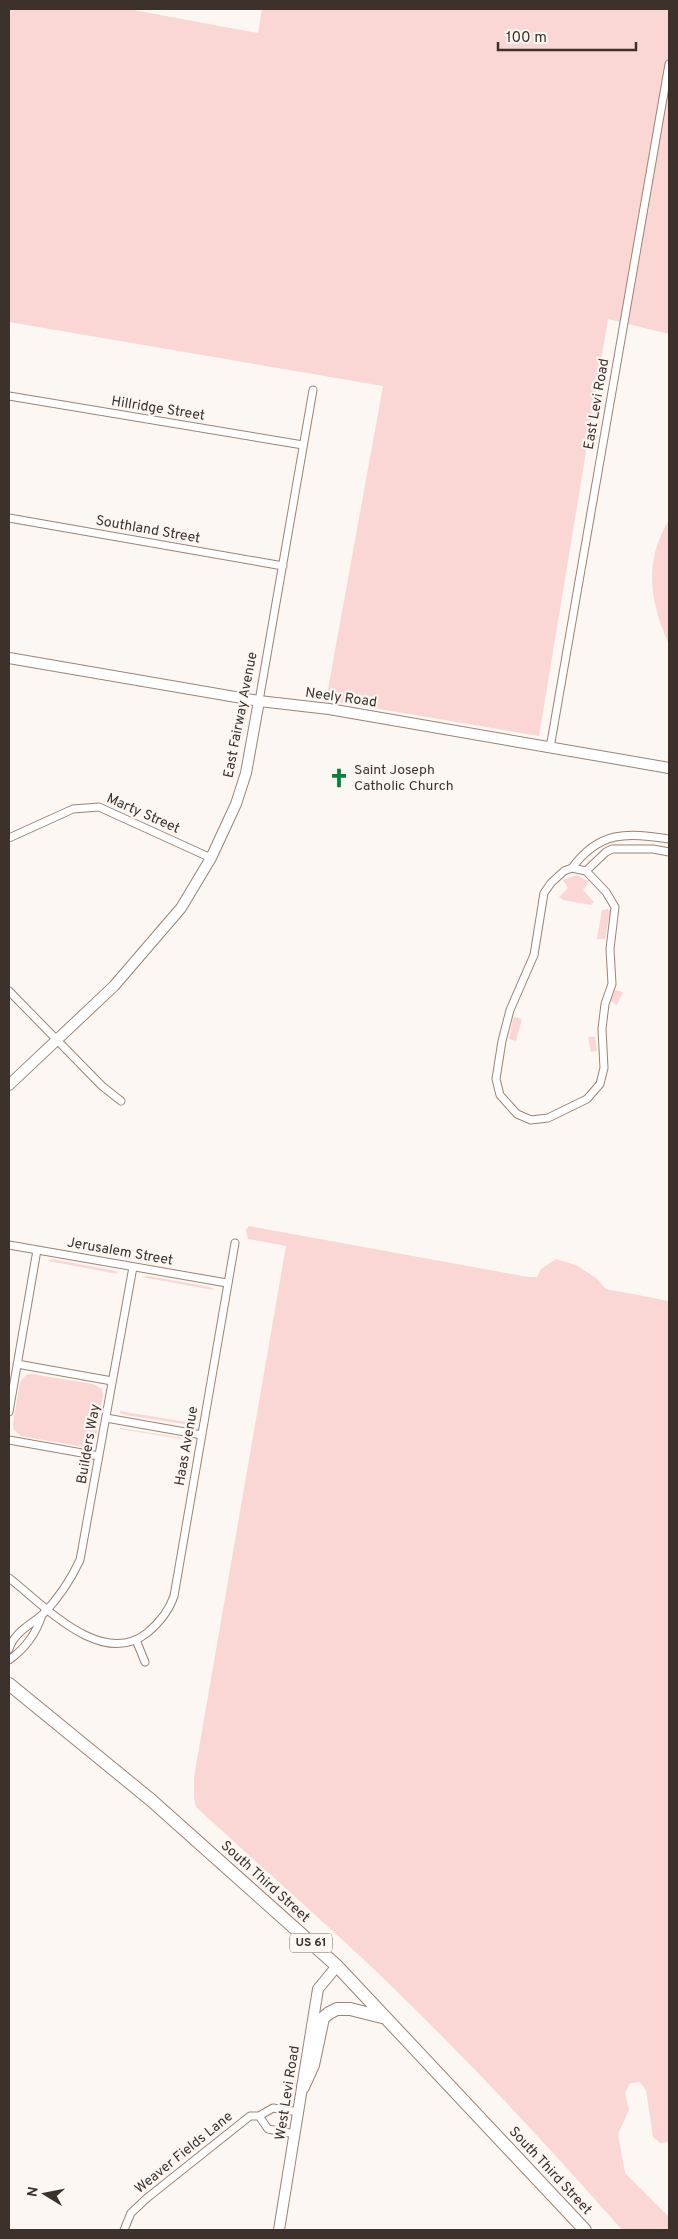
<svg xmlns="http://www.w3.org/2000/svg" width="678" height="2239" viewBox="0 0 678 2239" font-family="Overpass,sans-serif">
  <rect width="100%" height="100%" fill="#fcf7f3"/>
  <path fill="#fad6d5" d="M9,9H128L258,33L262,9H669V334L608,319L539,736L326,700L383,386L9,322Z
    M669,520V645C650,601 643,563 669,520Z
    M577,875L589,882L583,890L594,902L591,905L563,900L559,897L568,888L563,880Z
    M608,909L610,911L605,939H597L602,910Z
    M615,990L623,992L617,1005L611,1001Z
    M515,1017L522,1019L516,1041L509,1039L513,1018Z
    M588,1037H595L597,1051L591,1052Z
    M249,1226L528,1277H537L541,1269L556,1259L576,1265L596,1278L606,1289L669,1301V2142L660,2143L653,2137L646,2090L640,2082L630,2083L625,2093L629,2110L618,2134L625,2173L669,2217V2230H622C535,2131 444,2034 347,1944C297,1898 246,1853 196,1807L194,1798V1777L286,1246L248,1239L246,1230Z
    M52,1259L116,1271L118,1272L117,1274L49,1261Z
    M148,1276L210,1287L214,1289L213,1290L142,1277Z
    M32,1374L93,1384L102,1389L103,1395L96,1438L92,1444L83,1447L21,1436L14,1430L13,1424L20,1382L26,1375Z
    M120,1411L191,1423V1425L125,1415L120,1413Z
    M120,1428L183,1438L188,1440L120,1429Z"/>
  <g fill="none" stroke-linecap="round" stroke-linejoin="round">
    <defs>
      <path id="street" d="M9,396L303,445
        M9,518L283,566
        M259,701L313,390
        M550,748L669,64
        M9,838L73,809L99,807L211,858
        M572,868L586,871L606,892L615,907L610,949L612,984L605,1004L602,1029L604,1068L600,1084L587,1099L548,1118L531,1120L517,1114L500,1095L496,1079L502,1041L510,1010L534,955L544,893L551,883L564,871Z
        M572,868C599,831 627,832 669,839
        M586,871L606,852L612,849H653L669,852
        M9,991L102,1086L121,1101
        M9,1245L227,1283
        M17,1364L112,1381
        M9,1412L37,1250
        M106,1418L202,1435
        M9,1440L99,1456
        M9,1578C43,1604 101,1669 147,1633C159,1623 169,1611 174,1596L235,1243
        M136,1640L145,1662
        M9,1649C14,1632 32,1624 43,1614C58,1599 71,1579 80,1560L133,1267
        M9,1660C26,1648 36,1634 42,1615
        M259,2116L268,2129L295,2134
        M259,2116L273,2108L299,2112
        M124,2230L131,2213L147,2198L250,2116H259"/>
      <path id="secondary" d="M9,658L259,701L329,709L669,768
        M9,1085L114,986L181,908L211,858L236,804L246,773L259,701
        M279,2230L318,1989L337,1966"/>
      <path id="highway" d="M9,1684L151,1800L337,1966L585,2230
        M303,2087L313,2065L323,2018L329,2013L337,2009H350L386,2018"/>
    </defs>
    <use href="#street" stroke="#9c8373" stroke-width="9"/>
    <use href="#secondary" stroke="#9c8373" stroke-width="12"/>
    <use href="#highway" stroke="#9c8373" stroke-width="14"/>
    <use href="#street" stroke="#fff" stroke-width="7"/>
    <use href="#secondary" stroke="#fff" stroke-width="10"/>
    <use href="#highway" stroke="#fff" stroke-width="12"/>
  </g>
  <defs>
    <symbol id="church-bare" viewBox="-9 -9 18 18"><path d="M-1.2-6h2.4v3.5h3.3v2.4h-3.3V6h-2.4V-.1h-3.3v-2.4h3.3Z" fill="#058038" stroke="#fcf7f3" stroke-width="2.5" paint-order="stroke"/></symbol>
  </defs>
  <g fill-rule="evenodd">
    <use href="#church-bare" x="325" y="764" width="28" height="28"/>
  </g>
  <g text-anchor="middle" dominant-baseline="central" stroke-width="4.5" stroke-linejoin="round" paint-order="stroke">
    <rect fill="#fcf7f3" stroke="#766d67" stroke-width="1" x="290" y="1933.5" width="42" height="19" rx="4"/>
    <g font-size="12" font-weight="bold" fill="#3c322b">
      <text x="311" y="1943">US 61</text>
    </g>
    <g font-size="14" fill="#3c322b" stroke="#fcf7f3">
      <text transform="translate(597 404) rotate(-80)">East Levi Road</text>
      <text transform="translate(158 409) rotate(9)">Hillridge Street</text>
      <text transform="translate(148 530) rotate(10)">Southland Street</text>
      <text transform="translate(341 698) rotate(8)">Neely Road</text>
      <text transform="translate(241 715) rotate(-79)">East Fairway Avenue</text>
      <text transform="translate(143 814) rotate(24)">Marty Street</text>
      <text transform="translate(120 1252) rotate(10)">Jerusalem Street</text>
      <text transform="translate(89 1444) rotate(-80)">Builders Way</text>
      <text transform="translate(187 1446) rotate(-80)">Haas Avenue</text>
      <text transform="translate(265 1882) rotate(42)">South Third Street</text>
      <text transform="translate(288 2093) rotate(-81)">West Levi Road</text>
      <text transform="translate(184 2153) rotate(-39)">Weaver Fields Lane</text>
      <text transform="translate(550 2171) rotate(47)">South Third Street</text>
    </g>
    <g font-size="14" fill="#3c322b" stroke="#fcf7f3" text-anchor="start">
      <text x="354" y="770">Saint Joseph<tspan x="354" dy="16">Catholic Church</tspan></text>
    </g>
  </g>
  <rect width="678" height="2239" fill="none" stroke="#3c322b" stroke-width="20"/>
  <g transform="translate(45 2194) rotate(280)" stroke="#fcf7f3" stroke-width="4" paint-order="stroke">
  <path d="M0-4L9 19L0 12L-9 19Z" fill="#3c322b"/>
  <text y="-8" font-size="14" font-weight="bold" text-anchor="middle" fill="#3c322b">N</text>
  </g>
  <path d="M498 42v8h138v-8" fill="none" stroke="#3c322b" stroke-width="2.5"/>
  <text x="506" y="42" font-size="15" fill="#3c322b" stroke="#fcf7f3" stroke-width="4" paint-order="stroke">100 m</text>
</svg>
